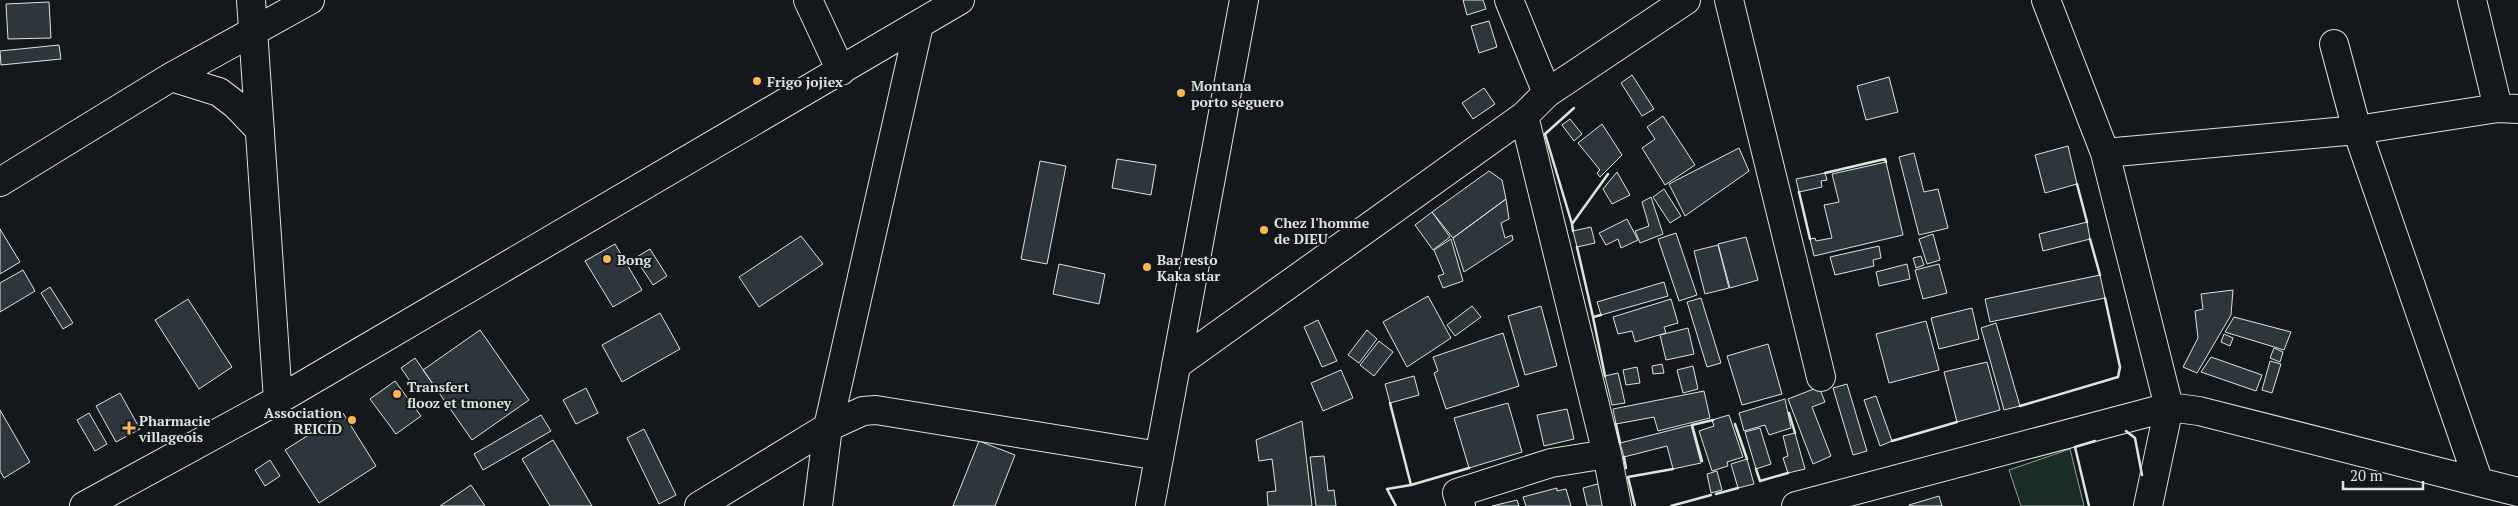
<svg xmlns="http://www.w3.org/2000/svg" width="2518" height="506" viewBox="0 0 2518 506" font-family="'PT Serif',serif">
  <rect width="100%" height="100%" fill="#14181c"/>
  <path fill="#1a2d24" stroke="#939e99" d="M2070,449L2084,506H2021L2009,470Z"/>
  <path fill="#2c363c" stroke="#d8e6dc" d="M1463,0H1483L1486,9L1467,15Z
    M49,2L51,38L8,39L6,4Z
    M1489,21L1497,47L1479,53L1471,26Z
    M59,45L61,59L1,65L0,51Z
    M1632,75L1654,109L1642,116L1621,83Z
    M1889,77L1898,112L1866,120L1857,86Z
    M1484,88L1495,104L1473,119L1462,103Z
    M1663,116L1695,165L1665,185L1642,148L1655,139L1647,127Z
    M1570,119L1582,134L1574,141L1562,125Z
    M1602,124L1622,155L1600,177L1597,173L1600,170L1578,143Z
    M2068,146L2077,184L2045,193L2035,155Z
    M1739,148L1749,171L1685,216L1669,184Z
    M1914,153L1924,192L1938,189L1948,228L1919,235L1899,157Z
    M1117,159L1156,165L1151,195L1112,188Z
    M1040,161L1066,166L1047,264L1021,259Z
    M1886,162L1903,235L1814,256L1810,239L1815,238L1816,241L1832,238L1824,205L1839,202L1832,174Z
    M1489,171L1502,180L1506,199L1453,238L1432,212Z
    M1617,172L1630,195L1612,204L1603,189Z
    M1825,173L1827,180L1821,181L1822,187L1799,192L1796,179Z
    M1664,189L1681,216L1670,223L1653,197Z
    M1651,197L1663,234L1640,243L1635,231L1649,226L1642,202Z
    M1506,199L1509,219L1501,223L1505,238L1512,235L1513,240L1464,272L1453,238Z
    M1432,212L1450,237L1433,250L1415,225Z
    M1627,219L1638,240L1621,248L1618,239L1606,245L1599,233Z
    M2087,222L2090,239L2043,251L2039,234Z
    M1591,227L1595,243L1577,247L1573,231Z
    M0,229L20,262L0,274Z
    M1676,233L1697,295L1679,301L1658,239Z
    M1933,234L1940,260L1927,264L1919,239Z
    M801,236L823,264L759,307L739,277Z
    M1746,237L1758,280L1730,288L1718,244Z
    M1451,239L1463,281L1443,288L1438,276L1444,274L1434,250Z
    M615,244L642,290L613,307L585,261Z
    M1718,245L1729,288L1705,294L1694,251Z
    M1879,246L1881,258L1873,260L1874,266L1835,275L1830,257Z
    M650,249L667,276L653,285L635,258Z
    M1921,256L1924,265L1916,268L1913,258Z
    M1059,264L1105,274L1099,304L1053,294Z
    M1907,264L1910,279L1879,286L1876,272Z
    M1939,264L1947,293L1923,299L1915,270Z
    M23,270L35,291L0,312V283Z
    M2100,275L2105,298L1990,322L1985,299Z
    M1664,282L1668,296L1601,315L1597,302Z
    M50,287L73,323L63,329L41,293Z
    M2233,290L2231,315L2197,373L2183,367L2198,338L2195,311L2203,309L2201,294Z
    M1428,296L1451,338L1407,367L1383,322Z
    M1701,298L1721,363L1707,367L1687,302Z
    M188,299L232,367L199,389L155,320Z
    M1671,299L1678,323L1664,327L1666,333L1635,342L1632,331L1618,334L1613,317Z
    M1472,306L1481,317L1455,336L1447,325Z
    M1541,306L1557,366L1525,375L1508,316Z
    M1972,308L1979,339L1939,349L1931,318Z
    M660,313L680,349L622,382L602,345Z
    M2234,317L2291,332L2284,350L2225,332Z
    M1318,320L1337,361L1322,367L1304,327Z
    M1926,321L1939,370L1889,383L1876,334Z
    M1996,323L2020,406L2004,410L1981,328Z
    M1688,328L1694,354L1666,360L1660,335Z
    M480,330L529,400L472,440L423,370Z
    M1367,330L1377,339L1359,363L1348,355Z
    M1503,333L1519,386L1446,409L1434,373L1438,371L1433,357Z
    M2224,334L2233,338L2230,346L2221,342Z
    M1379,341L1393,352L1374,376L1360,365Z
    M1768,344L1782,394L1742,405L1727,356Z
    M2274,348L2283,352L2280,362L2270,358Z
    M2211,357L2262,375L2256,391L2201,372Z
    M415,358L433,384L419,394L401,368Z
    M2270,361L2281,364L2272,393L2262,390Z
    M1987,362L2000,410L1957,422L1944,372Z
    M1662,364L1664,373L1653,374L1652,366Z
    M1693,366L1698,389L1683,393L1677,370Z
    M1637,367L1640,383L1626,385L1623,370Z
    M1341,370L1353,398L1323,411L1311,383Z
    M1618,373L1625,403L1612,405L1605,376Z
    M1414,376L1419,395L1390,403L1385,384Z
    M395,381L421,416L396,434L370,399Z
    M1847,384L1867,451L1853,455L1833,388Z
    M1819,387L1825,402L1812,407L1831,456L1813,464L1788,399Z
    M586,388L598,413L576,424L563,400Z
    M1704,391L1710,418L1658,431L1654,417L1616,424L1613,409Z
    M120,393L140,429L116,442L96,406Z
    M1876,396L1892,441L1880,446L1864,400Z
    M1785,399L1791,428L1769,435L1765,425L1744,431L1739,413Z
    M1508,403L1522,452L1469,468L1454,418Z
    M1567,409L1574,439L1544,446L1537,415Z
    M0,410L30,462L4,478L0,471Z
    M89,413L107,444L95,451L77,420Z
    M343,413L376,466L319,503L285,450Z
    M541,415L551,431L483,470L474,454Z
    M1729,415L1743,457L1727,462L1728,466L1712,471L1699,431L1714,426L1712,420Z
    M1302,421L1312,506H1268L1267,492L1276,491L1272,459L1259,461L1256,440Z
    M1691,425L1701,463L1673,469L1667,446L1624,457L1620,443Z
    M1760,428L1771,464L1756,469L1745,432Z
    M644,429L676,495L659,504L627,438Z
    M1795,433L1805,469L1788,473L1783,458L1788,456L1783,436Z
    M553,440L592,506H550L522,459Z
    M979,441L1015,455L995,506H953Z
    M1324,456L1328,491L1334,490L1336,506H1316L1310,457Z
    M1747,459L1754,484L1738,488L1731,464Z
    M270,460L280,476L265,486L255,470Z
    M1717,471L1722,490L1711,493L1707,474Z
    M1601,483L1606,506H1587L1583,488Z
    M471,485L485,506H440Z
    M1557,488V491L1566,489L1571,506H1526L1523,497Z
    M1939,496L1942,506H1909V505Z
    M1517,500L1519,506H1492Z"/>
  <g fill="none" stroke-linecap="round" stroke-linejoin="round">
    <defs>
      <path id="minor" d="M251,0L278,400
        M808,0L841,71
        M1509,0L1547,93
        M1729,0L1821,377
        M2046,0L2105,153L2169,407L2148,506
        M2472,0L2498,108
        M2334,44L2357,130L2478,480
        M171,77L219,92L236,105L260,130
        M1524,116L1607,454L1617,506
        M2105,153L2357,130L2498,108L2518,109
        M0,182L171,77L310,0
        M1176,365L1524,116L1547,93L1686,0
        M84,506L278,400L960,0
        M699,506L828,427L863,411L876,410L1159,456
        M818,506L828,427L919,25
        M1150,506L1244,0
        M1461,506L1457,493L1551,463L1607,454
        M1796,506L2169,407L2199,411L2518,492"/>
    </defs>
    <use href="#minor" stroke="#d8e6dc" stroke-width="30"/>
    <use href="#minor" stroke="#14181c" stroke-width="28"/>
    <path stroke="#d8e6dc" stroke-width="2.5" d="M1825,173L1885,159L1886,162
      M2077,184L2087,222
      M1799,192L1810,239
      M1572,224L1545,134L1574,108
      M1573,231L1572,224L1608,174
      M2090,239L2100,275
      M1577,247L1593,317L1601,315
      M1593,317L1605,376
      M1390,403L1411,485
      M2020,406L2118,377L2120,367L2105,298
      M1789,413L1795,433
      M1616,424L1620,443
      M1735,424L1747,459
      M2126,431L2135,438L2142,475
      M1892,441L1957,422
      M1624,457L1626,468
      M1702,461L1692,425L1713,420
      M1756,469L1760,481L1788,473
      M1716,494L1738,488
      M1396,506L1387,489L1411,485L1469,468
      M1635,506L1628,477L1673,469
      M1671,506L1711,495
      M2089,506L2075,447L2095,441"/>
  </g>
  <g fill="#ffb74d" stroke="#14181c" stroke-width="2">
    <circle cx="757" cy="81" r="5"/>
    <circle cx="1181" cy="93" r="5"/>
    <circle cx="1264" cy="230" r="5"/>
    <circle cx="607" cy="259" r="5"/>
    <circle cx="1147" cy="267" r="5"/>
    <circle cx="397" cy="394" r="5"/>
    <circle cx="352" cy="420" r="5"/>
    <path d="M126.5 420.5h5v5h5v5h-5v5h-5v-5h-5v-5h5z"/>
  </g>
  <g text-anchor="middle" dominant-baseline="central" stroke-width="4" stroke-linejoin="round" paint-order="stroke">
    <g font-size="14" font-weight="bold" fill="#d8e6dc" stroke="#14181c" text-anchor="start">
      <text x="767" y="81">Frigo jojiex</text>
      <text x="1191" y="85">Montana<tspan x="1191" dy="16">porto seguero</tspan></text>
      <text x="1274" y="222">Chez l'homme<tspan x="1274" dy="16">de DIEU</tspan></text>
      <text x="617" y="259">Bong</text>
      <text x="1157" y="259">Bar resto<tspan x="1157" dy="16">Kaka star</tspan></text>
      <text x="407" y="386">Transfert<tspan x="407" dy="16">flooz et tmoney</tspan></text>
      <text x="342" y="412" text-anchor="end">Association<tspan x="342" dy="16">REICID</tspan></text>
      <text x="139" y="420">Pharmacie<tspan x="139" dy="16">villageois</tspan></text>
    </g>
  </g>
  <path d="M2343 481v8h80v-8" fill="none" stroke="#d8e6dc" stroke-width="2.5"/>
  <text x="2350" y="481" font-size="15" fill="#d8e6dc" stroke="#14181c" stroke-width="4" paint-order="stroke">20 m</text>
</svg>
